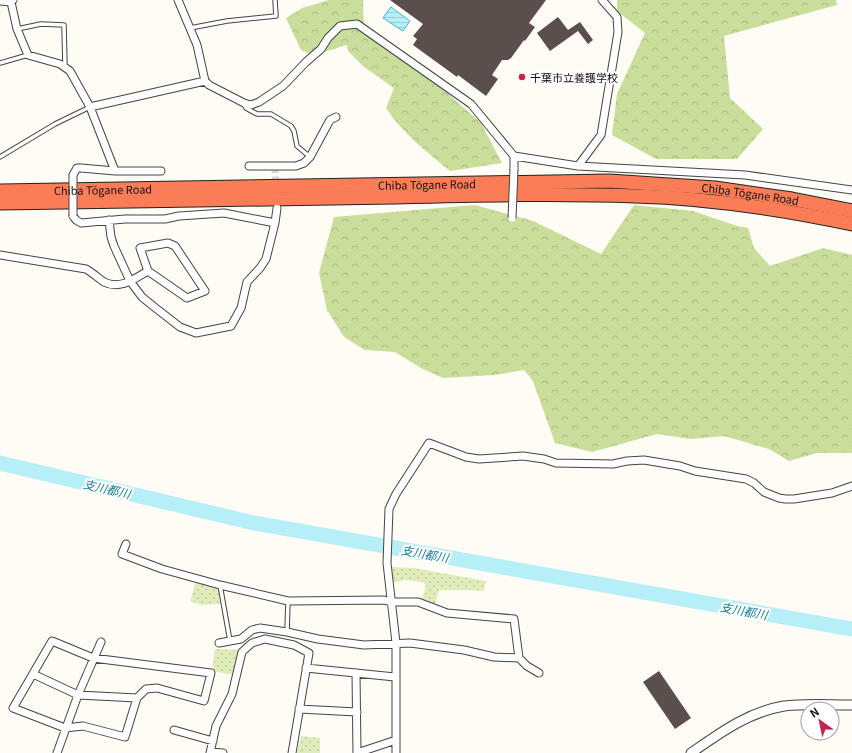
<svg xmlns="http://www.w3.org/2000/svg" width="852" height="753" viewBox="0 0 852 753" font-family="Georgia,'Noto Sans JP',serif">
  <defs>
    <pattern id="forest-crowns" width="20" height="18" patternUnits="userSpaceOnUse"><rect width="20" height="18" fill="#c8de9a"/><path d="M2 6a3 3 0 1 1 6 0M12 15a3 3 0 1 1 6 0" fill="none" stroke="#abbd84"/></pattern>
    <pattern id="park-dots" width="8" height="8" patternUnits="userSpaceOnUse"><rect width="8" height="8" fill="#e0edbb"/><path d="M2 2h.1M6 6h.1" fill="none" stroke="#bfcaa0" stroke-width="1.8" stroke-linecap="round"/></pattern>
    <pattern id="water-rules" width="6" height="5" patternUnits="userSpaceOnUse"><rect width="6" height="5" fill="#b7eff9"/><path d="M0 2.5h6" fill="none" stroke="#9cccd4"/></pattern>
  </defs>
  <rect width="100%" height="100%" fill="#fffbf5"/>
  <path fill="url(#forest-crowns)" d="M329,0H363L364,34L437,84L481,123L502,163L450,171C427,152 403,134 386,108L394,88L364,67L348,51L347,45L313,55L301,50L286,18L302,8Z
    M617,0H836L837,5L724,36L730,98L763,129L737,159H656L612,135L617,94L645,33L617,11Z
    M475,205L533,221L601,254L634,205L693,211L737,226L748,228L754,248L770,266L823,248L852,255V453H817L789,461L769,449L724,436L691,439L657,434L592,452L555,443L533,381L524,370L495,375L443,378L421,368L395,352L365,350L344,337L327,310L319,273L334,217Z"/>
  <path fill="url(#park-dots)" d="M391,567L414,568L486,581L484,591L468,590H439L435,606L422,599L426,586L423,582L404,580L392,583Z
    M196,582L215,587L219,590L220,604L201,605L190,601Z
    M215,649L239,650L233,675L212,671Z
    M301,736L320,738V753H297Z"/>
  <path fill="url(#water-rules)" stroke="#3ab9d4" d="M391,7L410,21L403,31L383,18Z"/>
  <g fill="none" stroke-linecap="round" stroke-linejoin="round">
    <path stroke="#b7eff9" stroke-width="15" d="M0,463L254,523L852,629"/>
  </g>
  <path fill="#5a4f4d" d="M390,0H546L529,23L535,27L525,41L524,40L511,58L508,60H502L492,75L498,79L486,96L458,75L457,77L413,45L417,39L413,36L423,24Z
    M558,17L568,30L580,22L593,40L588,44L578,31L550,51L537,33Z
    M659,671L691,718L675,729L643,682Z"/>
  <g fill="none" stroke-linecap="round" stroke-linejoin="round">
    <path stroke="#dbd8d3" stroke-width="7" stroke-dasharray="7 3.5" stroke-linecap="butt" d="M275,166L276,188"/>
    <defs>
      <path id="service" d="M190,28L227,21L276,16L275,0
        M17,29L41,24L64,25L65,67
        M0,63L28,55
        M244,104L246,108L257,114H271L291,126L294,131L297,146L310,157
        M0,157L55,124L90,107
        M220,585L230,641
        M287,632L288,601"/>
      <path id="minor" d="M178,0L197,45L205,81L209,85L244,103L251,105L259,102L283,86L306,62L321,49L328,38L340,26L357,24L471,104L514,156V169
        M0,1L11,2L13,0
        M11,2L17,29L28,55L60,64L70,71L90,107L115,171L81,168
        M90,107L205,81
        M514,156L578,166L745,175L852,190
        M249,166H296L304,163L310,157L330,120L336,117
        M578,166L601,135L618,32L617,17L602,0
        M115,171H161
        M73,216L76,220L81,223L125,219H165L179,216L224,213L275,223
        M109,220L111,237L114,246L130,281L142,297L153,306L180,327L196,333L231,326L241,308L247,282L260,268L266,259L275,223L277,208
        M168,243L175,246L205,291L187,298L148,271L140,248Z
        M0,255L86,269C93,273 98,278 104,282C120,290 134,279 148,271
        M126,544L122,554L162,569L220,585L288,601L384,600L391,602H418L447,613L514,619L519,658
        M52,641L93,658L211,673L204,701L157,688L146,689L137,698L125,737L83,726L65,728L13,708Z
        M219,643L241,639L252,630L260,628L287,632L318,639L364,645L410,643L464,650L494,657L519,658L527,666L539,673
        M306,668L395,677
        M356,673L357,753
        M33,674L78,695L137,698
        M299,709L357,712
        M174,730L213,741
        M211,752L223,753
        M57,753L78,695L101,642
        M210,753L216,726L232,694L242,652L252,643L265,639L294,645L309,653L292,753
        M357,753L396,740
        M396,753V643L387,563L389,509L396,494L429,443L466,457L479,459L523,456L544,459L556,463L613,464L627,461L644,460L680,466L695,471L746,479L754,483L764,492L779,498L785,499H794L832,493L852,486"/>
      <path id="tertiary" d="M691,753C720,733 748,712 784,706C806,703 830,705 852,705"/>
      <g id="motorway">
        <path id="s1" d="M0,191L609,181L715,188L792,199L852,211"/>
        <path d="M0,203C132,201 263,199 395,197C475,195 555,193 635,196C708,198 781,209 852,224"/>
      </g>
    </defs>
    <use href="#service" stroke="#444" stroke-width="5.5"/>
    <use href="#minor" stroke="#444" stroke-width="9"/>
    <use href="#tertiary" stroke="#444" stroke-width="11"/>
    <use href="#motorway" stroke="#222" stroke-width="15"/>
    <use href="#service" stroke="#fff" stroke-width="3.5"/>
    <use href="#minor" stroke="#fff" stroke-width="7"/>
    <use href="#tertiary" stroke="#fff" stroke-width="9"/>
    <use href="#motorway" stroke="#fa7d58" stroke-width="13"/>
    <defs>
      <path id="minor-bridge" d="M73,216V175L77,168H81
        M512,218L514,169"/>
    </defs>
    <use href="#minor-bridge" stroke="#444" stroke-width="9" stroke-linecap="butt"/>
    <use href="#minor-bridge" stroke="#fff" stroke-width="7"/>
  </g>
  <circle fill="#c9214f" stroke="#fff" stroke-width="1.5" cx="522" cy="77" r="4"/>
  <g text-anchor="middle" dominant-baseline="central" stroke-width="4" stroke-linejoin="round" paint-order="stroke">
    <g font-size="11" fill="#111" stroke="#fff" text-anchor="start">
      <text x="530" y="77">千葉市立養護学校</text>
    </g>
    <g font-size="11" fill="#111" stroke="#fff">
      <text stroke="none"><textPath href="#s1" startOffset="427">Chiba Tōgane Road</textPath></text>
      <text stroke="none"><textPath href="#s1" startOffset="103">Chiba Tōgane Road</textPath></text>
      <text stroke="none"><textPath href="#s1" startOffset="751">Chiba Tōgane Road</textPath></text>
    </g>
    <g font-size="12" font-style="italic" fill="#127f9c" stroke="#fff">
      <text transform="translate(107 488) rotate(13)">支川都川</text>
      <text transform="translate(425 553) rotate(10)">支川都川</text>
      <text transform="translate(744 610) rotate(10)">支川都川</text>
    </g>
  </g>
  <g transform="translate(820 721) rotate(327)"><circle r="19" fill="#ffffff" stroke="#a0a0a0"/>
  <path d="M0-3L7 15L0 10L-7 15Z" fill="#c9214f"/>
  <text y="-6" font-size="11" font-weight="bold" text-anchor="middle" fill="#111111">N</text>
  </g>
</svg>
